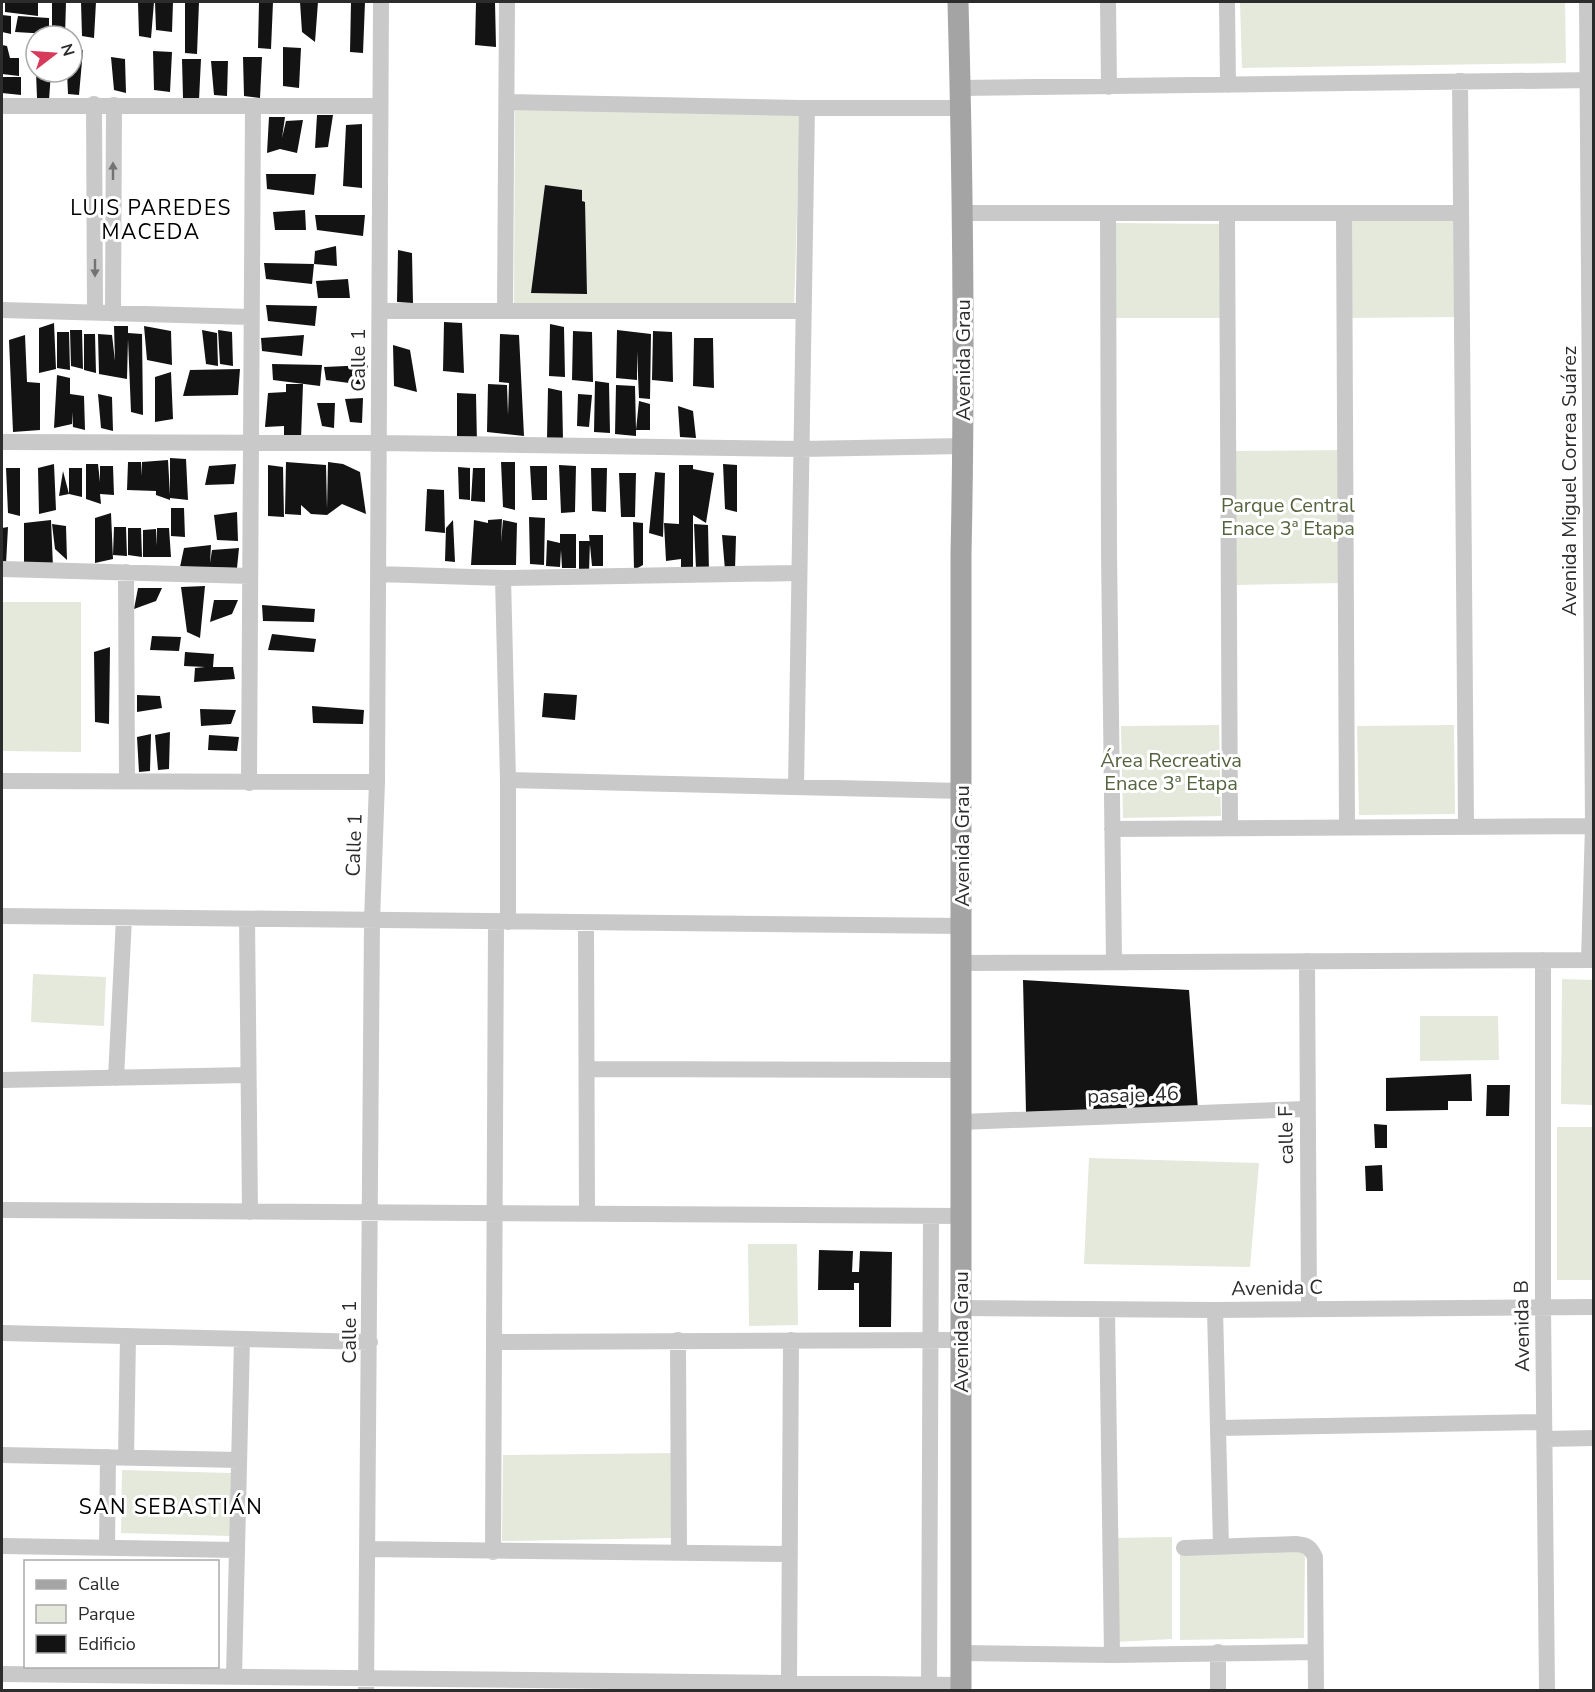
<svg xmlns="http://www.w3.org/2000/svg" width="1595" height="1692" viewBox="0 0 1595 1692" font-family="'Nunito Sans',sans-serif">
  <rect width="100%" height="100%" fill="#fff"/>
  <path fill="#e4e9db" d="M1240,2H1565L1566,63L1242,68Z
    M515,108H800L794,311L514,305Z
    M1454,219L1455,317L1351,318L1350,220Z
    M1116,223L1220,224V318H1116Z
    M1345,450L1343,583L1234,585L1231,451Z
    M2,602H81V752L2,751Z
    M1219,725L1221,816L1123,818L1121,726Z
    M1454,725L1455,814L1359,815L1357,726Z
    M33,974L106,977L104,1026L31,1022Z
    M1562,979L1593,980V1105L1561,1104Z
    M1420,1016H1498L1499,1060L1420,1061Z
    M1557,1127H1593V1280H1557Z
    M1089,1158L1259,1163L1250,1267L1084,1264Z
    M748,1244H797L798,1325L749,1326Z
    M673,1453L671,1538L502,1541L503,1455Z
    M122,1470L231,1473L230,1536L121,1533Z
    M1172,1537V1639L1116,1642V1538Z
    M1305,1549L1304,1638L1180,1640V1553Z"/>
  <path fill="#131313" d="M5,2H38V16L5,12Z
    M52,2H66L65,36H52Z
    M81,2H96L94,38L82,36Z
    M138,2H154L151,38L139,36Z
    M155,2H173L172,32L156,30Z
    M185,2H199L197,54L185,53Z
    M259,2H273L271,49L258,48Z
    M300,2H318L315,42L302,32Z
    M351,2H365L363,53L350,52Z
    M476,2H495L496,47L475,45Z
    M2,15L11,16V34L2,32Z
    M18,16L49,18V34L15,32Z
    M2,45L7,46L10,58H19V76L2,74Z
    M283,47L301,48L299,88L283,86Z
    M72,50H83L79,95L68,94L67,72H72Z
    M153,51L172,52L170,92L154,90Z
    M111,57L125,59L126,93L114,90Z
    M243,57H262L260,98L244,96Z
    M182,59H201L199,100L183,98Z
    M211,61H228L227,96L214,95Z
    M36,72H51L49,100L37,98Z
    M2,77H21V95L2,93Z
    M317,115H333L328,147L315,148Z
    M269,117H285L282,138L286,121L303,120L297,153L280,149L267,153Z
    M362,124V188L343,186L346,125Z
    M266,174H316L314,195L267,189Z
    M545,185L582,190V201L585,202L587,294L531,293Z
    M305,210L306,230H275L273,212Z
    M315,215H365L363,236L317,230Z
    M336,246L337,266L314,264L315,251Z
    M398,250L412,253L413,303L397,302Z
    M264,263L314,264L312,284L266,279Z
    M348,279L350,298H318L316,281Z
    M266,305L317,306L315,326L268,321Z
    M444,322L462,323L464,373L443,371Z
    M54,323L56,369L39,373V328Z
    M550,324L564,327L565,377L549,376Z
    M114,326H128V333L142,334L143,415L131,412L128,339L127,379L99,374L98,334L112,335L115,361Z
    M144,326L171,331L172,365L147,360Z
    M70,330H82L83,369L71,366Z
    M202,330L217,333L218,366L206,364Z
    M218,330L232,332L233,366L220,364Z
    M617,330L651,334L650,399L639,398L637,351V380L616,378Z
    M573,331L592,332L593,382L572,380Z
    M653,331L672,332L673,382L652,380Z
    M57,332H69L70,370L57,368Z
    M84,334H95L96,373L84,370Z
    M500,334L519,335L524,436L487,432L488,384L507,385L508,415L509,383L499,382Z
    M25,335L27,382L40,383V430L13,432L9,340Z
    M304,335L302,356L262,351L261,338Z
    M694,338H713L714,388L693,386Z
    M393,345L410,350L417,392L394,386Z
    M272,364L322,365L320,386L273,380Z
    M368,365L365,385L326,380L324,367Z
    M240,369L238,395L183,396L190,370Z
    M171,372L173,419L155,422V377Z
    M57,375L70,378V394L84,396L85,430L73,427L72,412V424L54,428Z
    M595,381L609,383L610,433L594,432Z
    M286,384H303L301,439L284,437V426L265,427L268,393L286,392Z
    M616,385L635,386L636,430L639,401L650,404V430H636V436L615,434Z
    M548,388L562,391L563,440L547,439Z
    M457,393L476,394L477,444L457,441Z
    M98,394L112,397L113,431L101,428Z
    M578,394L592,395L589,427L577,426Z
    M363,398L362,423L350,422L345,399Z
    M317,403H335L334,428L322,426Z
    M678,406L693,411L696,438L680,437Z
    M170,458L186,459L188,500L170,498V500L156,495V491L127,490L128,462H141L142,476V462L168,460L170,495Z
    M286,462L326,465L327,509L328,462L343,464L360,472L366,514L342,504L327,515L311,514L301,505V515L285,514Z
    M501,462H515V510L503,507Z
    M54,464L56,510L39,514L38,468Z
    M86,464H98L100,482V466H113L114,495L100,494L101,504L86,499Z
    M236,464L234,484L205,485L209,466Z
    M723,464L737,465V512L725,509Z
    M268,465L283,467L284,517L268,516Z
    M559,465L576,466L575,512L561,513Z
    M679,465H693V469L714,473L706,523L693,515V570L681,567V559L666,561L664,523L679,524Z
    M530,466H547V500H532Z
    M458,467L470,468V500L459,499Z
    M6,468H20V516L8,513Z
    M69,468H82V497L69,494Z
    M473,468H485V502L471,501Z
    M591,468H607L606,512L592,511Z
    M63,471L69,494L59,496Z
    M655,472L665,473L663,537L649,533Z
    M619,473H636L635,517H621Z
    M427,489L444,490L445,533L425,531Z
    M171,508H184L185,537L171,536Z
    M237,512L238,541L217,540L214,515Z
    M111,513L113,559L95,563V518Z
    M529,517L545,518L544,565L530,564Z
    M502,519L501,542L503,520L517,523L516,565H471L474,520L488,523V520Z
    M51,520L53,567L24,570V523Z
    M453,520L455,562L445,561L446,528Z
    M633,522L643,523V565L634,570Z
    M52,524L66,526L67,560L55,549Z
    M694,524L708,525L709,572L696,569Z
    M8,527L6,564L2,563V528Z
    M114,527H126L127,556L113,555Z
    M128,528H141L142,557L128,555Z
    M157,528H169L171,557H143V530L156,529L157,546Z
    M560,534H576V568H562L561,550L560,567L546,566L547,540L560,543Z
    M589,535H603V566H592Z
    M722,535L736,536L735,570H725Z
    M579,541H590L589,572L579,569Z
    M211,545L210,563L212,550L239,548L237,568L180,567L184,548Z
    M205,586L200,638L187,632L181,587Z
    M138,588H162L156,601L134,609Z
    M214,600H238L232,614L210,622Z
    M262,605L315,609L314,622L263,621Z
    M272,634L316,639L314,652L268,650Z
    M152,636L181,637L179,651L150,650Z
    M110,647L109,724L95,722L94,652Z
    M185,652L214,654L213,667H233L235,679L194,682L195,668L205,667L184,666Z
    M544,693L577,695L575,720L542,717Z
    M137,695L160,696L162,708L137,712Z
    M312,706L364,710L363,724L313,723Z
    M200,709L236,710L231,724L201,726Z
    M170,732L169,769L158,770L155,735Z
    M151,734L150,771L139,772L137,737Z
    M209,735L239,737L237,751L208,750Z
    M1023,980L1189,990L1198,1109L1026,1112Z
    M1471,1074L1472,1101H1448V1110L1386,1111V1078Z
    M1487,1085H1510L1509,1116H1486Z
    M1374,1124L1387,1125V1148H1375Z
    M1382,1165L1383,1191H1366L1365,1166Z
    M819,1250L853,1251L852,1272H859L860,1251L892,1252L891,1327H859V1283H854V1290H818Z"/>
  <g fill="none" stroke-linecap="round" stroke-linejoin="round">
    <path stroke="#c9c9c9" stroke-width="16" d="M1108,2L1109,87
      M1227,2L1228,85
      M1587,2L1593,826L1589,960
      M1460,81L1466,826
      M960,88L1594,80
      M507,102L800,108H960
      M94,104L95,313
      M2,106H380
      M963,213H1461
      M1108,213L1109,551L1114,961
      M1227,213L1230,827
      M1344,214L1347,826
      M2,310L251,317
      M380,311H801
      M505,311L507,2
      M113,314L114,105
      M2,442L379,443L801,449L963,446
      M2,569L250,576
      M126,572L127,781
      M378,574L503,578L799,573
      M503,578L508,780V922
      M508,780L962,791
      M2,781L377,782
      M249,783L253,106
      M796,786L807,108
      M1112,829L1594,826
      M2,916L962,926
      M247,919L250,1212
      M586,923L587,1214
      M1543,960V1307L1547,1690
      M1307,961L1309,1308
      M962,963L1594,960
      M587,1069L962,1070
      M116,1078L124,918
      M2,1080L248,1075
      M961,1122L1306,1109
      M2,1210L961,1216
      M961,1308L1215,1310L1594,1307
      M1107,1310L1112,1655
      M1215,1310L1221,1546
      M2,1333L370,1342
      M678,1340L679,1553
      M495,1342L961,1340
      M1219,1428L1544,1422
      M1545,1439L1594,1438
      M2,1455L239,1460
      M126,1458L128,1336
      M2,1546L237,1550
      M107,1548L108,1457
      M1184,1548L1296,1544C1307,1545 1310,1547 1315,1557L1316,1690
      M367,1549L790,1554
      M493,1552L496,922
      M1218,1652V1690
      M961,1653L1112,1655L1315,1652
      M2,1674L961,1685
      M234,1676L242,1339
      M789,1683L791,1340
      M366,1690L372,921L377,782L381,2
      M929,1690L931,1216"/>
    <path stroke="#a4a4a4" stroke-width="21" d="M958,2C963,186 965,370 961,554V1690"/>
  </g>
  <defs><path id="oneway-solid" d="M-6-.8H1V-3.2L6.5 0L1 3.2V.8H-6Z" transform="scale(1.5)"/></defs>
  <g fill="#737373">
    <use href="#oneway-solid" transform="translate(113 171) rotate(-90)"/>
    <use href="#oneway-solid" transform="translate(95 268) rotate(90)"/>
  </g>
  <g text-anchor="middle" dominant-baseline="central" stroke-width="6" stroke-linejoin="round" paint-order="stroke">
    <g font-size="20" fill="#2c2c2c" stroke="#fff">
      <text transform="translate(358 360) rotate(-90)">Calle 1</text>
      <text transform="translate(963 360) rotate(-90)">Avenida Grau</text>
      <text transform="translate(1569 481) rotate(-90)">Avenida Miguel Correa Suárez</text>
      <text transform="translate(354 845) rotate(-88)">Calle 1</text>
      <text transform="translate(962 846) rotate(-90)">Avenida Grau</text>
      <text transform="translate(1133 1095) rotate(-2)">pasaje .46</text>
      <text transform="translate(1286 1135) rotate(-91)">calle F</text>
      <text transform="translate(1277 1288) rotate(-1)">Avenida C</text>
      <text transform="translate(1522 1326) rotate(-91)">Avenida B</text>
      <text transform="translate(349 1332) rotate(-90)">Calle 1</text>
      <text transform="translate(961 1332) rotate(-90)">Avenida Grau</text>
    </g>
    <g font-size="20" fill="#55643e" stroke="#fff">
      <text x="1288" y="505">Parque Central<tspan x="1288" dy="23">Enace 3ª Etapa</tspan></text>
      <text x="1171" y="760">Área Recreativa<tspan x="1171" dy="23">Enace 3ª Etapa</tspan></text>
    </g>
    <g font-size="21" letter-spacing="1.5" fill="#000" stroke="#fff">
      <text x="151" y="208">LUIS PAREDES<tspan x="151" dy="24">MACEDA</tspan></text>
      <text x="171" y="1507">SAN SEBASTIÁN</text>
    </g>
  </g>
  <rect width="1595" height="1692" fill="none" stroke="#2c2c2c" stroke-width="6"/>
  <rect x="24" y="1560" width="195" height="108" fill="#ffffff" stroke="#ababab" stroke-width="1.5"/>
  <rect x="36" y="1580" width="30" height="9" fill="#a4a4a4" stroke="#ababab" stroke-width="1.5"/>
  <text x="78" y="1590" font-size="18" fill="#2c2c2c">Calle</text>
  <rect x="36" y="1605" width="30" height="18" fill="#e4e9db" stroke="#ababab" stroke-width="1.5"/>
  <text x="78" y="1620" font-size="18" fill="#2c2c2c">Parque</text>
  <rect x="36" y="1635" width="30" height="18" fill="#131313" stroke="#ababab" stroke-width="1.5"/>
  <text x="78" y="1650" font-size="18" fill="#2c2c2c">Edificio</text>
  <g transform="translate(54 54) rotate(73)"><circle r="28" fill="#ffffff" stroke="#ababab" stroke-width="1.5"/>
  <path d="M0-4.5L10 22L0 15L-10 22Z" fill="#d73b5b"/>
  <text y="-9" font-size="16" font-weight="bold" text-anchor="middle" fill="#2c2c2c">N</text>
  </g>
</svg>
